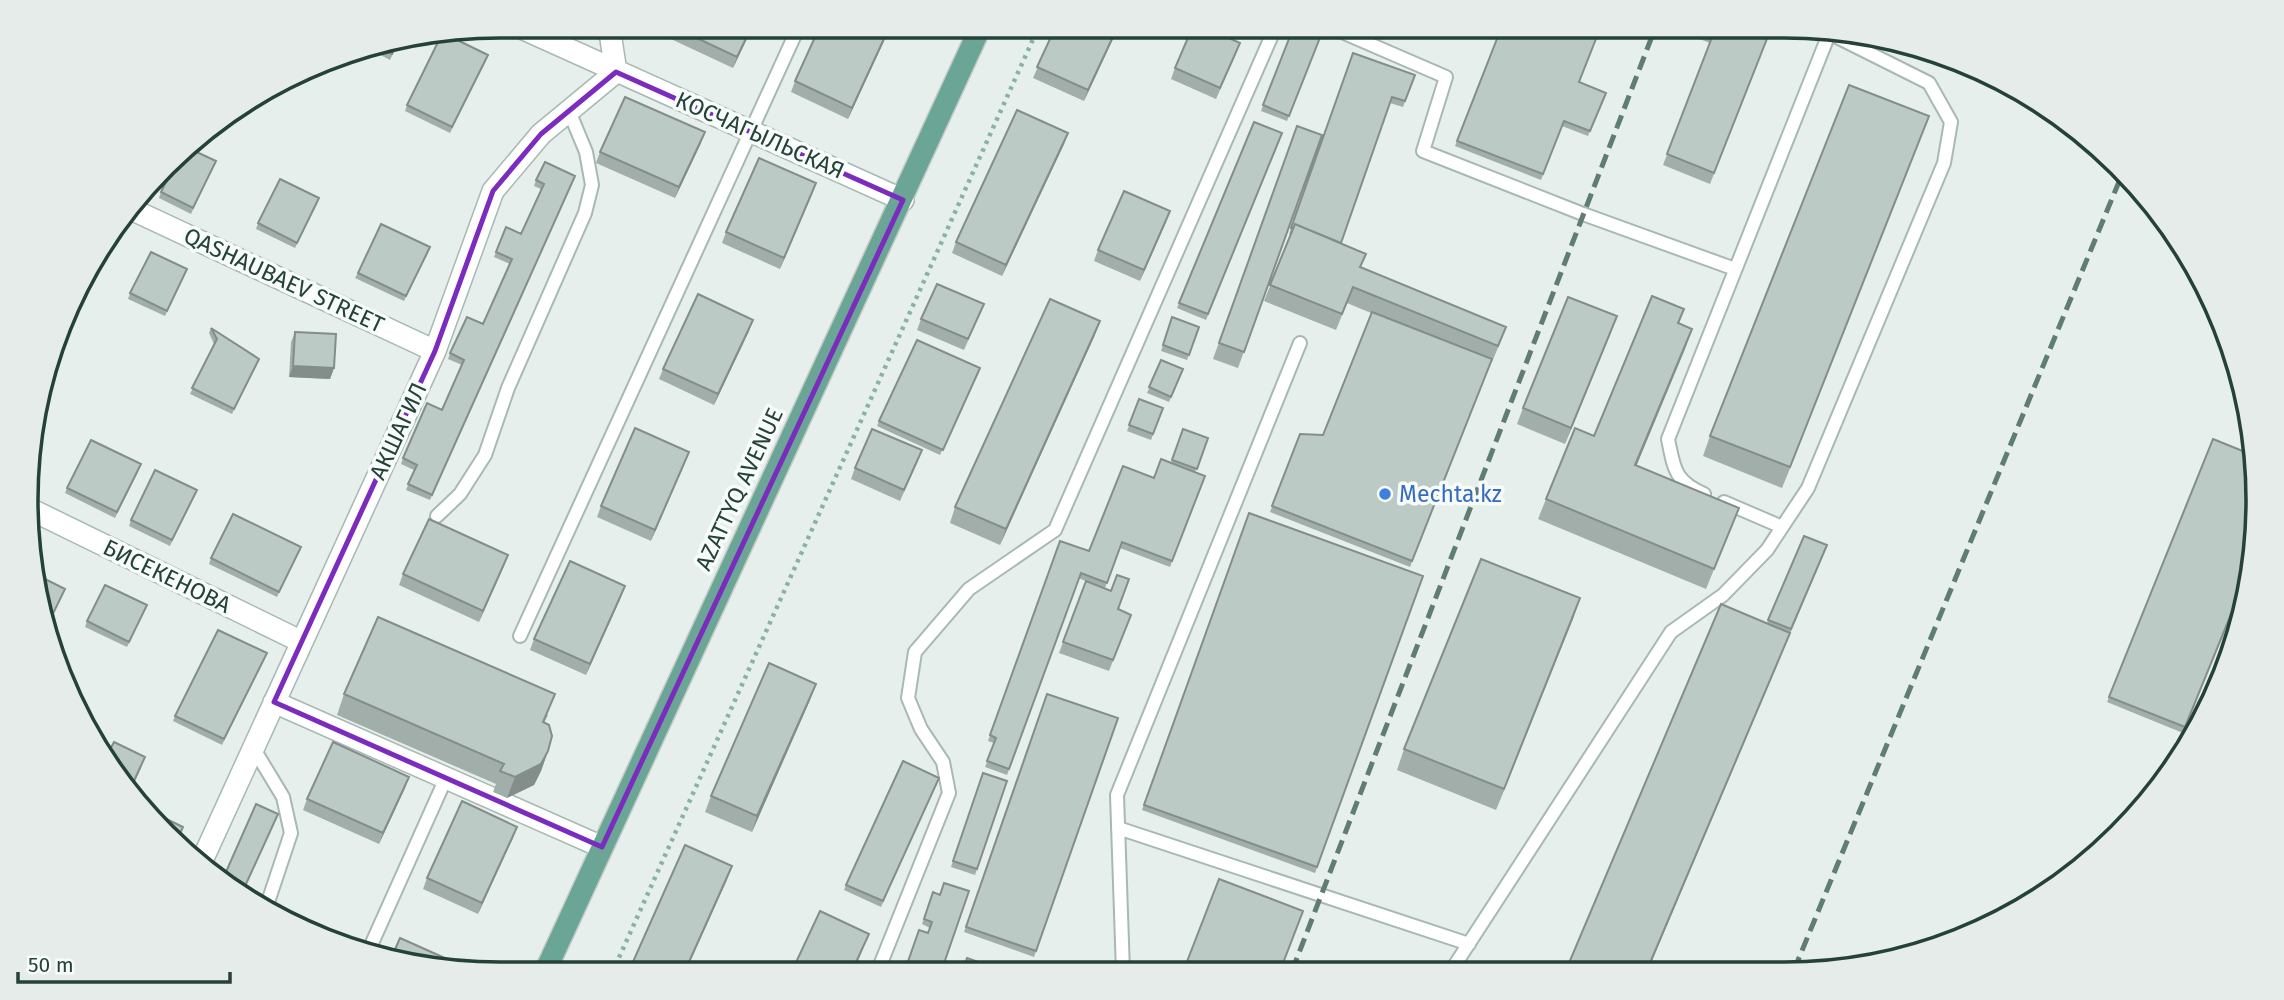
<svg xmlns="http://www.w3.org/2000/svg" width="2284" height="1000" viewBox="0 0 2284 1000" font-family="'Fira Sans',sans-serif">
  <rect width="100%" height="100%" fill="#e6efeb"/>
  <g fill="none" stroke-linecap="round" stroke-linejoin="round">
    <defs>
      <path id="service" d="M1328,26L1446,77L1423,151L1583,214L1735,269
        M1704,494C1674,481 1674,468 1668,439L1829,34
        M1724,502L1782,527
        M437,516L460,494L485,455L508,388L585,213L592,185L586,152L569,111
        M520,636L799,26
        M254,749L283,797L291,833L265,911
        M1118,828L1469,944
        M368,952L446,778
        M1451,971L1671,632L1723,595L1767,550L1808,488L1944,163L1951,122L1929,83L1831,34
        M1123,972L1117,795L1300,343
        M877,973L949,793L943,762L921,729L908,698L915,652L969,589L1055,530L1276,26"/>
      <path id="minor" d="M517,26L903,200
        M133,210L435,351
        M32,510L302,642
        M274,702L602,847
        M200,865L435,351L493,191L541,134L616,72L609,26"/>
      <path id="primary" d="M544,974L981,26"/>
    </defs>
    <use href="#service" stroke="#a8b8b2" stroke-width="16"/>
    <use href="#minor" stroke="#a8b8b2" stroke-width="24"/>
    <use href="#primary" stroke="#c2cac8" stroke-width="24"/>
    <path stroke="#86b3a5" stroke-width="4.5" stroke-dasharray="3.5 5" stroke-linecap="butt" d="M612,973L1039,26"/>
    <use href="#service" stroke="#fff" stroke-width="12"/>
    <use href="#minor" stroke="#fff" stroke-width="21"/>
    <use href="#primary" stroke="#6aa596" stroke-width="21"/>
    <path stroke="#5f7d75" stroke-width="5" stroke-dasharray="14 7" stroke-linecap="butt" d="M1794,970L2123,172
      M1292,971L1656,26"/>
  </g>
  <path fill="#a1aea9" d="M658,26H753L733,68L656,32Z
    M1056,26H1119L1084,101L1033,78Z
    M1294,26L1321,35L1287,121L1261,111Z
    M1425,26H1449L1446,33Z
    M1502,26L1579,82L1604,98L1588,136L1562,126L1541,180L1455,146Z
    M1692,26H1772L1710,184L1663,165L1710,43L1689,35Z
    M884,41L848,119L791,92L795,81Z
    M398,43L390,60L367,48Z
    M1353,53L1415,75L1403,107L1390,103L1341,243L1361,268L1500,343L1492,362L1491,361L1410,567L1270,512L1300,434L1323,435L1371,313L1347,303L1336,330L1264,301L1291,234H1289Z
    M1236,54L1216,99L1171,79L1175,68Z
    M486,61L450,133L405,111L407,105Z
    M1929,116L1782,488L1703,456L1710,436Z
    M1254,122L1282,133L1206,320L1177,308Z
    M1068,133L1064,144L1002,276L952,253L956,242Z
    M1322,135L1238,368L1213,359L1291,142Z
    M701,143L675,198L596,163L600,152Z
    M216,161L191,214L159,198L161,192Z
    M536,180L573,181L430,500L406,490L414,470L401,464L403,458L442,410L462,365L448,359L450,353L483,324L510,264L494,257L506,227L521,234L541,189L534,186Z
    M812,194L780,269L722,243L726,232Z
    M317,204L295,248L256,229L258,223Z
    M1166,222L1140,281L1094,261L1098,250Z
    M428,253L404,301L355,278L358,273Z
    M187,269L165,316L128,299L130,293Z
    M984,304L964,350L917,330L921,319Z
    M1684,309L1679,323L1692,329L1636,466L1739,508L1706,589L1538,519L1546,499L1594,436Z
    M1172,317L1199,327L1187,360L1161,351Z
    M1100,321L1094,337L1000,545L950,523L955,507Z
    M211,328L259,359L232,414L190,394L214,344L209,333Z
    M749,331L714,405L659,379L663,369Z
    M295,332L334,368L330,379L289,377L291,342Z
    M1611,332L1565,444L1517,424L1523,408Z
    M1161,360L1181,375L1169,402L1147,393Z
    M978,374L940,455L877,426L879,421Z
    M1139,399L1163,408L1151,440L1127,431Z
    M1183,429L1208,438L1195,472L1205,476L1170,567L1120,548L1105,588L1118,609L1131,615L1109,671L1059,653L1086,581L1091,583L1078,578L1007,775L985,767L994,743L988,741L1060,541L1089,551L1154,478L1171,463Z
    M2213,439L2254,558L2183,733L2107,702Z
    M689,452L651,541L597,517L601,506Z
    M918,461L900,501L851,479L855,468Z
    M139,470L115,518L65,493L67,488Z
    M197,490L170,546L129,526L131,520Z
    M1249,513L1423,576L1315,873L1142,810Z
    M1804,536L1823,556L1648,970H1566L1767,623Z
    M301,547L277,597L209,564L211,558Z
    M508,555L479,622L399,585L403,574Z
    M621,597L586,675L530,650L534,639Z
    M1580,598L1496,810L1397,770L1404,749Z
    M147,605L127,647L85,627L87,621Z
    M267,653L222,745L173,721L175,716Z
    M344,694L548,715L544,723L548,751L541,771L534,785L507,798L493,792L496,784L337,715Z
    M1047,694L1118,718L1034,957L964,932Z
    M810,700L752,832L705,812L711,796Z
    M983,773L1007,781L975,875L951,867Z
    M939,778L881,907L844,890L846,885Z
    M405,788L379,844L303,810L307,799Z
    M517,827L478,914L423,889L427,878Z
    M933,892L941,972L928,933L930,928L922,924Z"/>
  <path fill="#838d89" d="M752,26H753L733,68L737,57Z
    M1118,26H1119L1084,101L1088,90Z
    M888,30L884,41L848,119L852,108Z
    M1929,116L1921,137L1782,488L1790,467Z
    M705,132L701,143L675,198L679,187Z
    M1068,133L1064,144L1002,276L1006,265Z
    M816,183L812,194L780,269L784,258Z
    M1170,211L1166,222L1140,281L1144,270Z
    M1617,316L1611,332L1565,444L1571,428Z
    M753,320L749,331L714,405L718,394Z
    M1100,321L1094,337L1000,545L1006,529Z
    M1692,329L1685,349L1628,486L1635,465Z
    M293,366L334,368L330,379L289,377Z
    M689,452L685,463L651,541L655,530Z
    M508,555L504,566L479,622L483,611Z
    M625,586L621,597L586,675L590,664Z
    M1580,598L1573,619L1496,810L1504,789Z
    M1790,633L1782,653L1648,970H1647Z
    M816,684L810,700L752,832L757,816Z
    M548,751L541,771L534,785L507,798L515,777Z
    M145,757L141,768L132,788L131,787Z
    M409,777L405,788L379,844L383,833Z
    M517,827L513,838L478,914L482,903Z
    M732,866L726,882L685,973H684Z
    M869,934L853,973H851Z"/>
  <path fill="#bbcac4" stroke="#838d89" stroke-width="2" d="M671,26H752L737,57Z
    M820,26H879L888,30L852,108L795,81Z
    M1056,26H1118L1088,90L1037,67Z
    M1193,26H1202L1240,43L1220,88L1175,68Z
    M1294,26H1300L1321,35L1289,116L1263,105Z
    M1502,26H1601L1579,82L1606,93L1590,131L1564,121L1543,174L1457,141Z
    M1700,26H1772L1714,173L1667,154L1714,32Z
    M447,35L488,55L452,127L407,105L441,36Z
    M398,43L392,54L377,47Z
    M1353,53L1415,75L1405,101L1392,97L1341,243L1295,224L1293,229L1291,228Z
    M1849,85L1929,116L1790,467L1710,436Z
    M625,97L705,132L679,187L600,152Z
    M1017,110L1068,133L1006,265L956,242Z
    M1254,122L1282,133L1208,314L1179,303Z
    M1297,126L1322,135L1244,352L1219,343Z
    M186,147L216,161L193,208L161,192L181,152Z
    M759,158L816,183L784,258L726,232Z
    M545,162L575,176L432,495L408,484L417,465L403,458L427,403L442,410L464,360L450,353L467,317L483,324L512,259L496,252L506,227L521,234L544,184L536,180Z
    M280,179L319,198L297,243L258,223Z
    M1124,191L1170,211L1144,270L1098,250Z
    M381,224L430,247L406,296L358,273Z
    M1295,224L1366,254L1360,267L1506,327L1498,346L1353,287L1342,314L1270,285Z
    M151,252L187,269L167,311L130,293Z
    M84,279L91,282L66,333L64,332Z
    M937,284L984,304L968,339L921,319Z
    M698,294L753,320L718,394L663,369Z
    M1652,296L1684,309L1678,323L1692,329L1635,465L1739,508L1714,569L1546,499L1575,428L1594,436Z
    M1568,297L1617,316L1571,428L1523,408Z
    M1050,299L1100,321L1006,529L955,507Z
    M1372,312L1492,359L1412,561L1272,506L1300,434L1323,435Z
    M1172,317L1199,327L1189,355L1163,345Z
    M211,328L259,359L234,409L192,388L217,339Z
    M295,332L336,334L334,368L293,366Z
    M917,340L980,368L943,450L879,421Z
    M1161,360L1183,369L1171,397L1149,387Z
    M1139,399L1163,408L1153,434L1129,425Z
    M635,428L689,452L655,530L601,506Z
    M872,429L922,450L904,490L855,468Z
    M1183,429L1208,438L1197,469L1172,460Z
    M2213,439L2255,456L2257,469L2254,558L2185,727L2109,697Z
    M91,440L141,464L117,512L67,488Z
    M1161,459L1205,476L1172,561L1122,542L1107,583L1081,573L1009,769L987,761L996,738L990,735L1060,541L1089,551L1123,466L1154,478Z
    M155,470L197,490L172,540L131,520Z
    M1249,513L1423,576L1317,867L1144,805Z
    M233,514L301,547L279,592L211,558Z
    M429,519L508,555L483,611L403,574Z
    M1804,536L1827,545L1791,629L1768,620Z
    M1481,559L1580,598L1504,789L1404,749Z
    M570,561L625,586L590,664L534,639Z
    M37,575L65,589L46,628L35,580Z
    M1117,575L1129,579L1118,609L1131,615L1113,660L1063,642L1086,581L1111,591Z
    M105,585L147,605L129,642L87,621Z
    M1721,604L1790,633L1647,970H1566Z
    M378,617L555,694L543,722L549,725L552,736L548,751L541,764L515,777L500,771L504,764L344,694Z
    M218,630L267,653L224,739L175,716Z
    M769,663L816,684L757,816L711,796Z
    M1047,694L1118,718L1036,951L966,927Z
    M114,742L145,757L131,787L106,757Z
    M333,742L409,777L383,833L307,799Z
    M903,761L939,778L883,901L846,885Z
    M983,773L1007,781L977,869L953,861Z
    M462,801L517,827L482,903L427,878Z
    M256,804L278,814L241,895L222,881Z
    M152,812L183,827L176,842Z
    M685,845L732,866L684,973H628Z
    M1219,879L1303,911L1280,971L1183,972Z
    M944,883L969,891L941,972L904,973L919,930L928,933L932,922L924,919L933,892L940,895Z
    M820,911L869,934L851,973H791Z
    M400,938L456,963L454,966L392,956Z
    M967,958L1006,972H962Z"/>
  <path fill="none" stroke="#7b2cbf" stroke-width="5" stroke-linejoin="round" d="M616,72L903,200L602,847L274,702L435,351L493,191L541,134Z"/>
  <circle fill="#3f7fe0" stroke="#f7fbf9" stroke-width="2.5" cx="1385" cy="494" r="7"/>
  <g text-anchor="middle" dominant-baseline="central" stroke-width="7" stroke-linejoin="round" paint-order="stroke">
    <g font-size="23" fill="#24423a" stroke="#f7fbf9">
      <text transform="translate(760 135) rotate(24)">КОСЧАГЫЛЬСКАЯ</text>
      <text transform="translate(284 280) rotate(25)">QASHAUBAEV STREET</text>
      <text transform="translate(398 431) rotate(-65)">АКШАГИЛ</text>
      <text transform="translate(739 489) rotate(-65)">AZATTYQ AVENUE</text>
      <text transform="translate(167 576) rotate(26)">БИСЕКЕНОВА</text>
    </g>
    <g font-size="23" fill="#366cbe" stroke="#f7fbf9" text-anchor="start">
      <text x="1399" y="494">Mechta.kz</text>
    </g>
  </g>
  <path d="M0 0H2284V1000H0ZM500 38H1784A462 462 0 0 1 2246 500V500A462 462 0 0 1 1784 962H500A462 462 0 0 1 38 500V500A462 462 0 0 1 500 38Z" fill="#e6ecea" fill-rule="evenodd"/>
  <path fill="none" stroke="#24423a" stroke-width="3.5" d="M500 38H1784A462 462 0 0 1 2246 500V500A462 462 0 0 1 1784 962H500A462 462 0 0 1 38 500V500A462 462 0 0 1 500 38Z"/>
  <path d="M18 972v10h212v-10" fill="none" stroke="#24423a" stroke-width="3.5"/>
  <text x="28" y="972" font-size="21" fill="#24423a" stroke="#f7fbf9" stroke-width="5" paint-order="stroke">50 m</text>
</svg>
